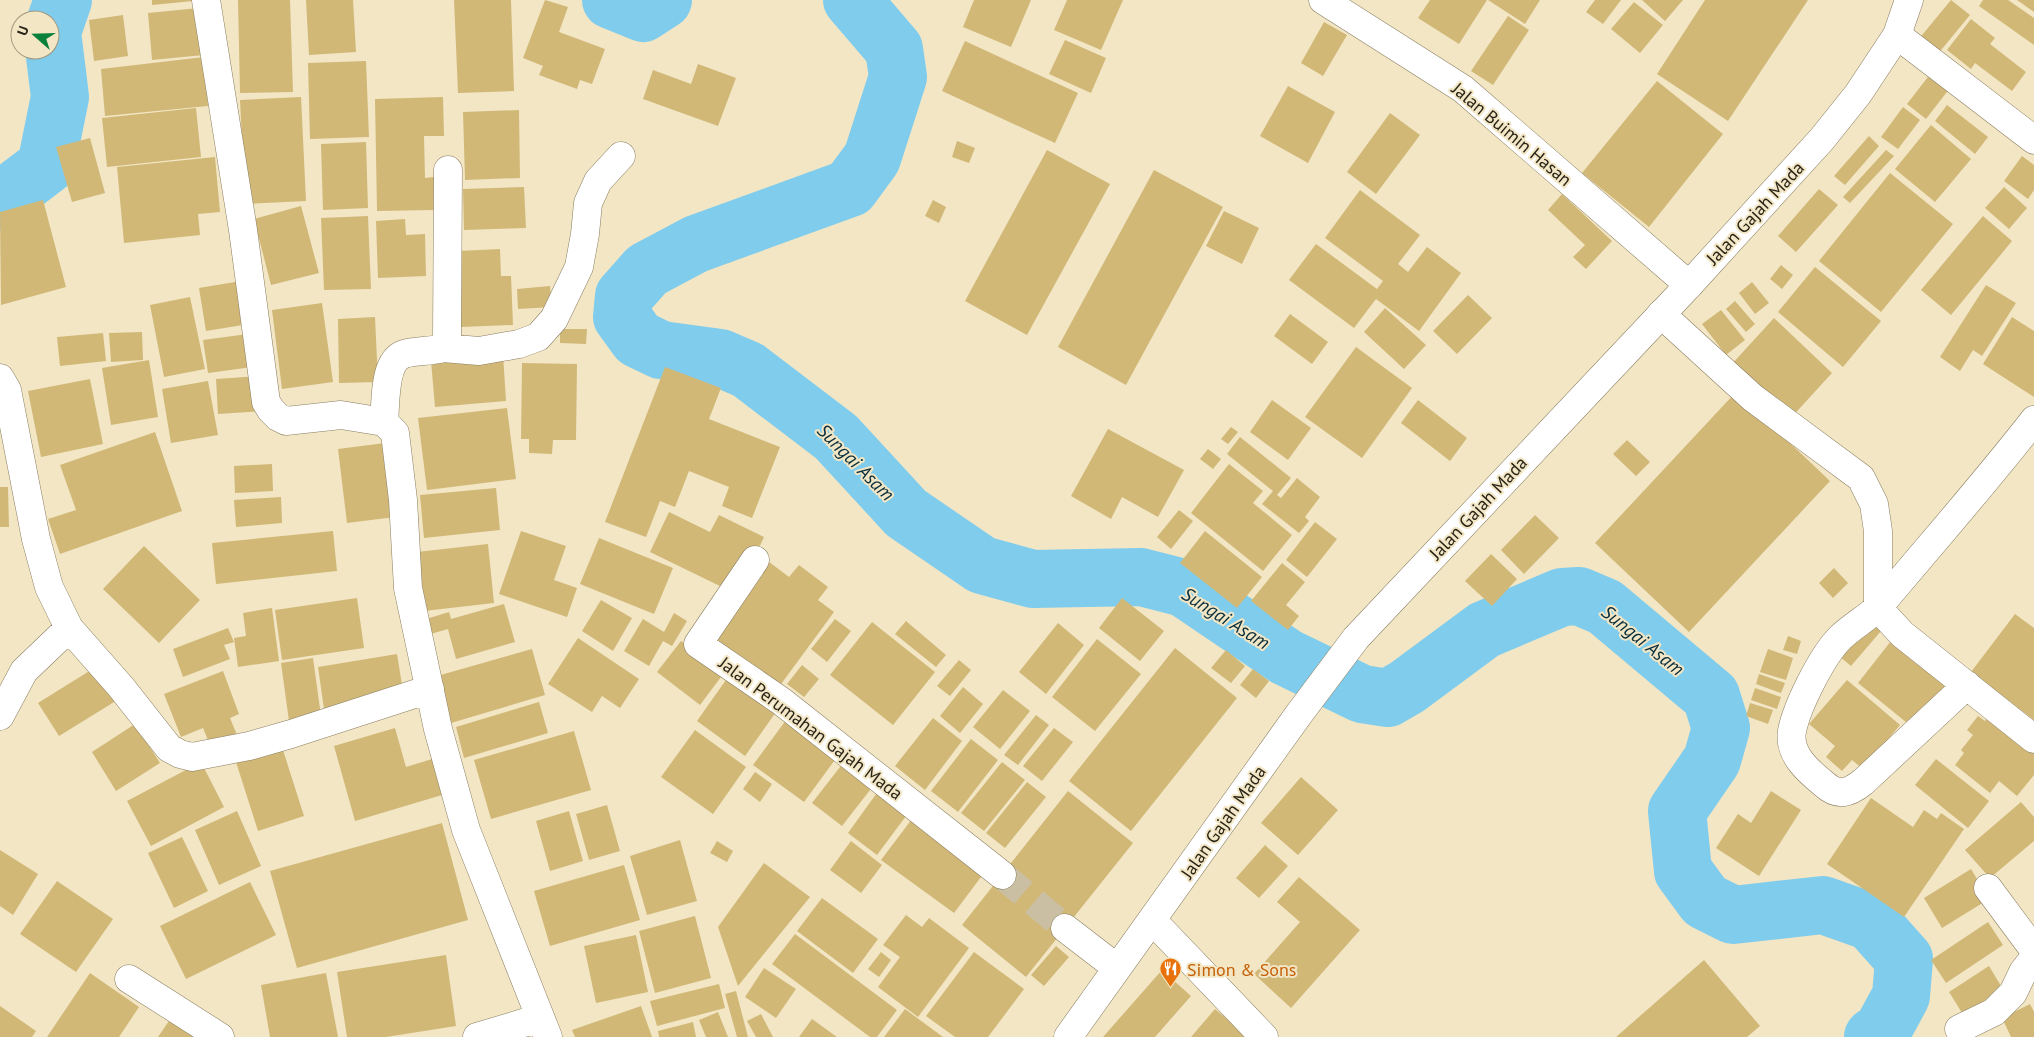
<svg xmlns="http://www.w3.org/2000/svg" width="2034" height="1037" viewBox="0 0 2034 1037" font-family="'PT Sans',sans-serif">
  <rect width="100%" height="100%" fill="#f2e6c5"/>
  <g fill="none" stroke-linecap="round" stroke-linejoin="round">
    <path stroke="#7fcced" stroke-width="58" d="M611,0L643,13L663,0
      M852,0L894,49L898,77L872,158L850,188L696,244L647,270L624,296L622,317L638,339L661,350L720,358L748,370L836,437L906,513L982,565L1033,579L1141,577L1184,588L1286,657L1362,694L1388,698L1407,687L1484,630L1562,597L1579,596L1605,607L1711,696L1721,728L1712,760L1677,811L1683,871L1705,901L1733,915L1823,905L1871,922L1904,959L1901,996L1882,1031L1873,1037
      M0,201L46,166L60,97L52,32L63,0"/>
  </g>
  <path fill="#d1b877" d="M152,0H193V1L152,5Z
    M238,0H290L293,92L240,93Z
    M306,0H353L356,52L309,55Z
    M454,0H511L514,91L458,93Z
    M545,0L568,7L559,32L605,49L592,84L580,80L577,89L539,75L543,66L523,58Z
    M974,0H1031L1011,47L963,27Z
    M1067,0H1123L1101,50L1054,30Z
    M1430,0H1487L1459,44L1418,18Z
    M1488,0H1540L1525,24Z
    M1595,0H1621L1603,24L1586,12Z
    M1642,0H1683L1665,21Z
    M1705,0H1808L1728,121L1657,74Z
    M1951,0L1970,15L1937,55L1918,40Z
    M1983,0H2008L2034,18V45L1979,6Z
    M2017,0H2034V12Z
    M1634,2L1663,25L1640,53L1611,29Z
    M199,8L204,55L152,60L148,13Z
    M123,15L128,56L94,61L89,20Z
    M1508,16L1529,30L1493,85L1471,71Z
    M1971,19L1995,38L1990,44L2026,72L2012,91L1975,63L1971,69L1947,50Z
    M1324,22L1347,35L1323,76L1301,63Z
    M1065,40L1106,58L1091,93L1049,74Z
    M965,41L1078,93L1055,143L942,91Z
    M204,57L208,106L105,116L101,69Z
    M366,61L369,137L310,139L308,63Z
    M698,64L736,78L718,126L643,99L653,70L691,84Z
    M1931,73L1950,88L1926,119L1907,104Z
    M1657,81L1723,134L1649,227L1582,173Z
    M1288,86L1335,112L1308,163L1260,136Z
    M301,97L306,201L245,204L240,100Z
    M443,97L444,136H424L425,178L434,177L435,210L377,211L375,99Z
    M1947,105L1988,137L1975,154L1935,121Z
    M1903,107L1920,120L1898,149L1881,137Z
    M196,108L201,157L107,167L102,118Z
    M519,110L520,178L465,180L463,112Z
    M1390,113L1420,135L1376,194L1347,172Z
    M1931,125L1971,159L1935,202L1895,169Z
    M1869,136L1879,146L1845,185L1834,176Z
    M90,138L105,193L72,202L56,147Z
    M957,141L975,148L969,163L952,157Z
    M366,142L368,208L323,210L321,144Z
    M1047,150L1110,184L1027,335L965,301Z
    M1886,150L1894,156L1850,203L1843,197Z
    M2022,156L2034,165V190L2028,199L2004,181Z
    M215,157L220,212L198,214L200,235L124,243L117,167Z
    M1154,170L1223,207L1126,385L1058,347Z
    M1890,173L1953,224L1881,312L1819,261Z
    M524,187L526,228L464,230L463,189Z
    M2004,187L2027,208L2009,229L1985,208Z
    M1819,189L1838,205L1796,252L1778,236Z
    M1360,190L1420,235L1398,264L1408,272L1427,247L1461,273L1419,331L1376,299L1354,328L1289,280L1316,244L1377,289L1383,281L1325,238Z
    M1562,194L1612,241L1586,269L1573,257L1585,245L1548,210Z
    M43,200L66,287L1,305L0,212Z
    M933,200L946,207L939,223L925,216Z
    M301,206L319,273L271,285L254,219Z
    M1224,211L1259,228L1242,264L1206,246Z
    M368,216L371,289L324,290L321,218Z
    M1983,216L2012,241L1951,315L1921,290Z
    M405,219L406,235L425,234L426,276L378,278L376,221Z
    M500,249L501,276H511L513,325L461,327L458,251Z
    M1781,265L1793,275L1782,289L1770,279Z
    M1815,267L1881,321L1843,367L1778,312Z
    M247,280L255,323L206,331L199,288Z
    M1752,282L1769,303L1755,314L1739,293Z
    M1986,285L2016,303L1982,356L1973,350L1960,371L1940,357Z
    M550,286L552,307L518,309L517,289Z
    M1468,295L1492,318L1457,354L1433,331Z
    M190,297L205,369L164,377L150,305Z
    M1735,301L1755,324L1746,332L1726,309Z
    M322,303L333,382L282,389L272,310Z
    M1385,308L1426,345L1404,369L1364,332Z
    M1721,310L1745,340L1726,355L1702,324Z
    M1290,314L1328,342L1312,364L1274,336Z
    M375,317L378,382L339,383L338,319Z
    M2012,317L2034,331V397L1983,364Z
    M1774,318L1832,373L1789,420L1731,365Z
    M560,329H587L586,344L560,343Z
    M142,332L143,360L111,362L109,333Z
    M103,333L106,361L60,366L57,337Z
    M255,333L259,366L208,373L203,340Z
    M1356,347L1412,388L1362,458L1305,417Z
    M503,354L506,401L435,407L431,361Z
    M149,360L158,417L111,425L102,368Z
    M522,363L577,364L576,440H553L552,454L529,453V439H521Z
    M665,367L721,388L709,419L780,447L752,518L722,506L729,487L689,471L675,507L660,501L646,537L605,522Z
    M261,376L263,411L218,414L216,379Z
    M90,379L103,444L41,457L28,391Z
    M208,381L218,435L171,443L162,389Z
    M1736,392L1830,481L1689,632L1595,543Z
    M1272,400L1311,428L1288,460L1250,432Z
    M1418,400L1467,438L1450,461L1401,423Z
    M507,408L516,479L427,490L418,418Z
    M1231,427L1238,432L1228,444L1221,439Z
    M1108,429L1184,470L1158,517L1122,497L1111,519L1071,496Z
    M155,432L182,511L60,554L48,519L76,510L60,465Z
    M1240,437L1291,478L1277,495L1281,498L1297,478L1320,497L1305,517L1309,521L1299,533L1262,504L1273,491L1227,454Z
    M1627,440L1650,462L1636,476L1613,454Z
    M385,443L395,517L347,523L338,449Z
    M1208,449L1221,459L1213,469L1200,459Z
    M272,464L273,491L235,493L234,466Z
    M1229,464L1263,491L1253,503L1292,535L1263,571L1191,513Z
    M0,487H8L9,527H0Z
    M496,488L500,530L424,538L420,495Z
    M281,497L282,523L236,527L234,500Z
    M1179,510L1193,521L1171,549L1157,537Z
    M669,512L710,532L719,515L764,537L749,569L726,589L650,552Z
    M1535,515L1559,538L1524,574L1501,550Z
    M1315,522L1337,539L1307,577L1286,560Z
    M333,531L337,571L216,584L212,543Z
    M521,531L566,546L554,580L577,588L567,617L499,594Z
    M1205,531L1262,577L1237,608L1180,563Z
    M599,538L673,568L654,614L580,584Z
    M488,544L494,603L424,611L417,552Z
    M144,546L200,600L159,643L103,589Z
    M1491,554L1517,579L1492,606L1465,581Z
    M764,558L789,577L799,565L828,587L818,600L834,612L776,691L704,637Z
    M1282,563L1305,582L1286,605L1299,616L1288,630L1251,601Z
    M1834,568L1848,583L1833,598L1819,583Z
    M357,598L364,648L282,660L275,610Z
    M1122,598L1164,631L1140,661L1099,628Z
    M601,600L632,618L613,651L582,631Z
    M504,604L515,642L456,659L448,629L427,635L423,620L449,612L451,619Z
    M272,608L279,661L238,667L234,638L246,636L243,613Z
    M674,613L687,621L672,646L663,641L649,666L624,651L643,619L664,632Z
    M2015,614L2034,628V720L1971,672Z
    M835,619L851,631L827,662L811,649Z
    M906,621L946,655L936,667L895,634Z
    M1869,621L1881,631L1851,666L1839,656Z
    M872,622L935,672L893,725L830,675Z
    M1058,623L1084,645L1046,694L1019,672Z
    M228,628L234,642L224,645L230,659L183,677L173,649Z
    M1788,636L1801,641L1797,654L1783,650Z
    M578,638L639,679L620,708L602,696L592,712L548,684Z
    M1097,639L1141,674L1095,731L1052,697Z
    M681,641L724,673L700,705L657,672Z
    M1891,641L1945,686L1912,727L1858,683Z
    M1175,648L1237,698L1131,831L1069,781Z
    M532,649L545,695L451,723L437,676Z
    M1768,649L1793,658L1786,680L1760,672Z
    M1226,650L1245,666L1231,683L1211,668Z
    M397,654L404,697L324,709L318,667Z
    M313,658L321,716L289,721L281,663Z
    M959,660L971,670L950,696L937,686Z
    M99,665L119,699L59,736L38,703Z
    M802,665L819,679L804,697L787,684Z
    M1253,669L1269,681L1256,698L1240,685Z
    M223,671L239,714L230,718L237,735L210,745L203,728L181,737L164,694Z
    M1759,674L1785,683L1781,693L1756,684Z
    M728,677L776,712L745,756L697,721Z
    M1847,680L1900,725L1863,769L1852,760L1842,771L1826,757L1835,746L1809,724Z
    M963,687L983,704L960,733L940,716Z
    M1755,688L1781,697L1777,709L1751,700Z
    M1003,690L1030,711L1000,749L973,727Z
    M539,702L548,733L464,758L456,727Z
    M1750,703L1773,710L1768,724L1746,716Z
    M1992,712L2034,746V775L2017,796L1999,781L1990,793L1955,765L1964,753L1961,750L1973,735L1967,730L1978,716L1985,721Z
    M1036,715L1049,725L1018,765L1004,755Z
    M789,716L840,753L804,802L753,765Z
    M933,718L962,741L925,790L895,766Z
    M135,724L160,763L116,791L92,752Z
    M395,728L406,767L432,759L442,795L355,821L334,746Z
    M1054,728L1073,742L1042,781L1023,766Z
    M695,730L746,767L713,814L661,777Z
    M574,731L591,790L491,819L474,760Z
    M971,739L998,760L958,812L931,791Z
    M282,747L304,816L258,831L236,762Z
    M847,758L877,781L842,826L812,803Z
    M1936,759L1989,801L1968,828L1915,785Z
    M201,762L224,807L151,846L127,801Z
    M1002,762L1025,780L984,831L961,813Z
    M755,772L772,784L760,802L743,789Z
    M1301,777L1338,810L1298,855L1261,823Z
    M1027,782L1046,797L1005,848L986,833Z
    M879,790L909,812L877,855L848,833Z
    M1068,791L1133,843L1026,977L962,925Z
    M1771,791L1801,810L1759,876L1716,848L1738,814L1751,823Z
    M1871,798L1913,827L1924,810L1937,819L1941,813L1964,829L1904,917L1827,864Z
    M2021,802L2034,817V841L1990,878L1965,850Z
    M607,805L620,851L589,860L576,814Z
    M237,811L261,866L219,885L195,830Z
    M569,811L583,861L550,871L536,821Z
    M915,815L987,869L954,913L881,860Z
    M442,823L468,920L297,968L270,871Z
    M182,837L208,891L174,908L148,853Z
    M680,840L697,901L647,915L630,856Z
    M717,841L733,851L727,862L710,853Z
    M851,841L882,865L861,893L830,870Z
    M1265,845L1288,866L1259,898L1236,878Z
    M0,850L38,874L13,915L0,906Z
    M764,863L810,897L738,986L718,927Z
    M624,865L640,920L550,946L534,891Z
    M1971,869L1989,899L1942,928L1924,898Z
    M1299,877L1360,930L1291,1008L1254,974L1300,922L1277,902Z
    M57,881L113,919L76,972L20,934Z
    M250,882L276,935L186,979L160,926Z
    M822,898L878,939L853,973L797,931Z
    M906,915L922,927L929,918L969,948L918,1017L878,987L900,957L883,945Z
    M695,916L711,978L655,993L639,931Z
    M1988,922L2003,945L1946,983L1931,960Z
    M795,934L897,1010L877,1037H870L772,964Z
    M636,935L648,992L596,1003L584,946Z
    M1056,946L1069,957L1044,986L1031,975Z
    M881,952L891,960L879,977L868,969Z
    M974,952L1024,989L988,1037H955L926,1016Z
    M446,955L456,1026L386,1037H347L337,972Z
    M1704,960L1760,1026L1747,1037H1616Z
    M1989,966L2004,991L1964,1016L1949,992Z
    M764,968L796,989L776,1018L745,997Z
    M1162,970L1191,996L1155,1037H1103Z
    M90,973L139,1007L119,1037H47Z
    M326,973L338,1037H270L261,985Z
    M719,984L725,1008L657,1026L650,1001Z
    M736,991L748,1037H737L725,994Z
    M2030,1004L2034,1012V1037H2011L2002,1018Z
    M0,1006L36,1031L32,1037H0Z
    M641,1006L652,1037H575L572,1030Z
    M905,1009L943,1037H884Z
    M1215,1009L1248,1037H1191Z
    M718,1012L728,1037H706L699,1020Z
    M761,1014L773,1037H756L747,1021Z
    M173,1015L196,1031L192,1037H158Z
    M812,1019L837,1037H799Z
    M693,1022L696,1037H659L658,1031Z"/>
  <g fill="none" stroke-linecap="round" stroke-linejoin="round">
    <path stroke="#cabfa2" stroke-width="28" stroke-dasharray="28 14" stroke-linecap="butt" d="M1002,875L1065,928"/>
    <defs>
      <path id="minor" d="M206,0L243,230L266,402L271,410L278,417L286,421L341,415L384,422L395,433L403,500L408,588L438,729L466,830L548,1037
        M1323,0L1463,89L1689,285
        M1897,35L2034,140
        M1661,314L1753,398L1861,478L1874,504L1878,531V608L1902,634L2034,739
        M443,348L479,351L519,344L538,337L554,319L579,267L585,234L588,203L598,181L621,156
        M0,378L7,390L36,539L49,587L69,628L121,687L169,748L180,754L192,757L249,746L291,734L430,689
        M384,422C386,404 383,361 404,354C416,350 430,352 443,348L447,338L448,170
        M755,560L698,644L781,701L1002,875
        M1967,685L1863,782C1849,793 1838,797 1824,784C1808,771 1788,754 1792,731C1797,706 1822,656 1840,638C1853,625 1870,617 1881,604C1932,543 1985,483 2034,420
        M0,716L24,671L69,628
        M1988,888L2034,950
        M1152,920L1264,1037
        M1065,928L1117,968
        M129,979L220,1037
        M1959,1029L1994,1012L2013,993L2023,972L2034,958
        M477,1037L540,1018"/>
      <path id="secondary" d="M1068,1037L1299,714L1356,638L1689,285L1822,139L1858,94L1897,35L1909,0"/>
    </defs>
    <use href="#minor" stroke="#897d60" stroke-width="29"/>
    <use href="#secondary" stroke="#897d60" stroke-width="29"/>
    <use href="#minor" stroke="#fff" stroke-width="28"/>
    <use href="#secondary" stroke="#fff" stroke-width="28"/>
  </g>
  <defs>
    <symbol id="restaurant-pin" viewBox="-11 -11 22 30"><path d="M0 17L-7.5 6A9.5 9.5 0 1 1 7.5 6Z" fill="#e8710a" stroke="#f2e6c5"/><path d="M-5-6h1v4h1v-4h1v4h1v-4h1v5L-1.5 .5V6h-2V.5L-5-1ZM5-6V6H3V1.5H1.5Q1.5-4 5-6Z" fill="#fff"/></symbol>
  </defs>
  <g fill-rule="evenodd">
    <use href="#restaurant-pin" x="1158" y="956" width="25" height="34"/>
  </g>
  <g text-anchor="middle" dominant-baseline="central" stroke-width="4" stroke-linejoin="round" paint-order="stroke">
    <g font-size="18" fill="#282317" stroke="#f2e6c5">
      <text transform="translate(1512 134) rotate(40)">Jalan Buimin Hasan</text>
      <text transform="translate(1755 213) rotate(-47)">Jalan Gajah Mada</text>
      <text transform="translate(1478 508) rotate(-47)">Jalan Gajah Mada</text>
      <text transform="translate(811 728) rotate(37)">Jalan Perumahan Gajah Mada</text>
      <text transform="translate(1223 822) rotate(-55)">Jalan Gajah Mada</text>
    </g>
    <g font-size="18" fill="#c56008" stroke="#f2e6c5" text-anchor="start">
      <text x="1187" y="969">Simon &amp; Sons</text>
    </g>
    <g font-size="19" font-style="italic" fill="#092e3c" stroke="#f2e6c5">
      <text transform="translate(856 462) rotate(45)">Sungai Asam</text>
      <text transform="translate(1226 618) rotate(32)">Sungai Asam</text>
      <text transform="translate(1643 640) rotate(39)">Sungai Asam</text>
    </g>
  </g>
  <g transform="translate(35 35) rotate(290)"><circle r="24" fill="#f2e6c5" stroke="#a1987f"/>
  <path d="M0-4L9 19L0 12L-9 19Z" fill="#09813a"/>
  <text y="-8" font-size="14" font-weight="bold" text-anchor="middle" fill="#282317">U</text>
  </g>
</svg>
